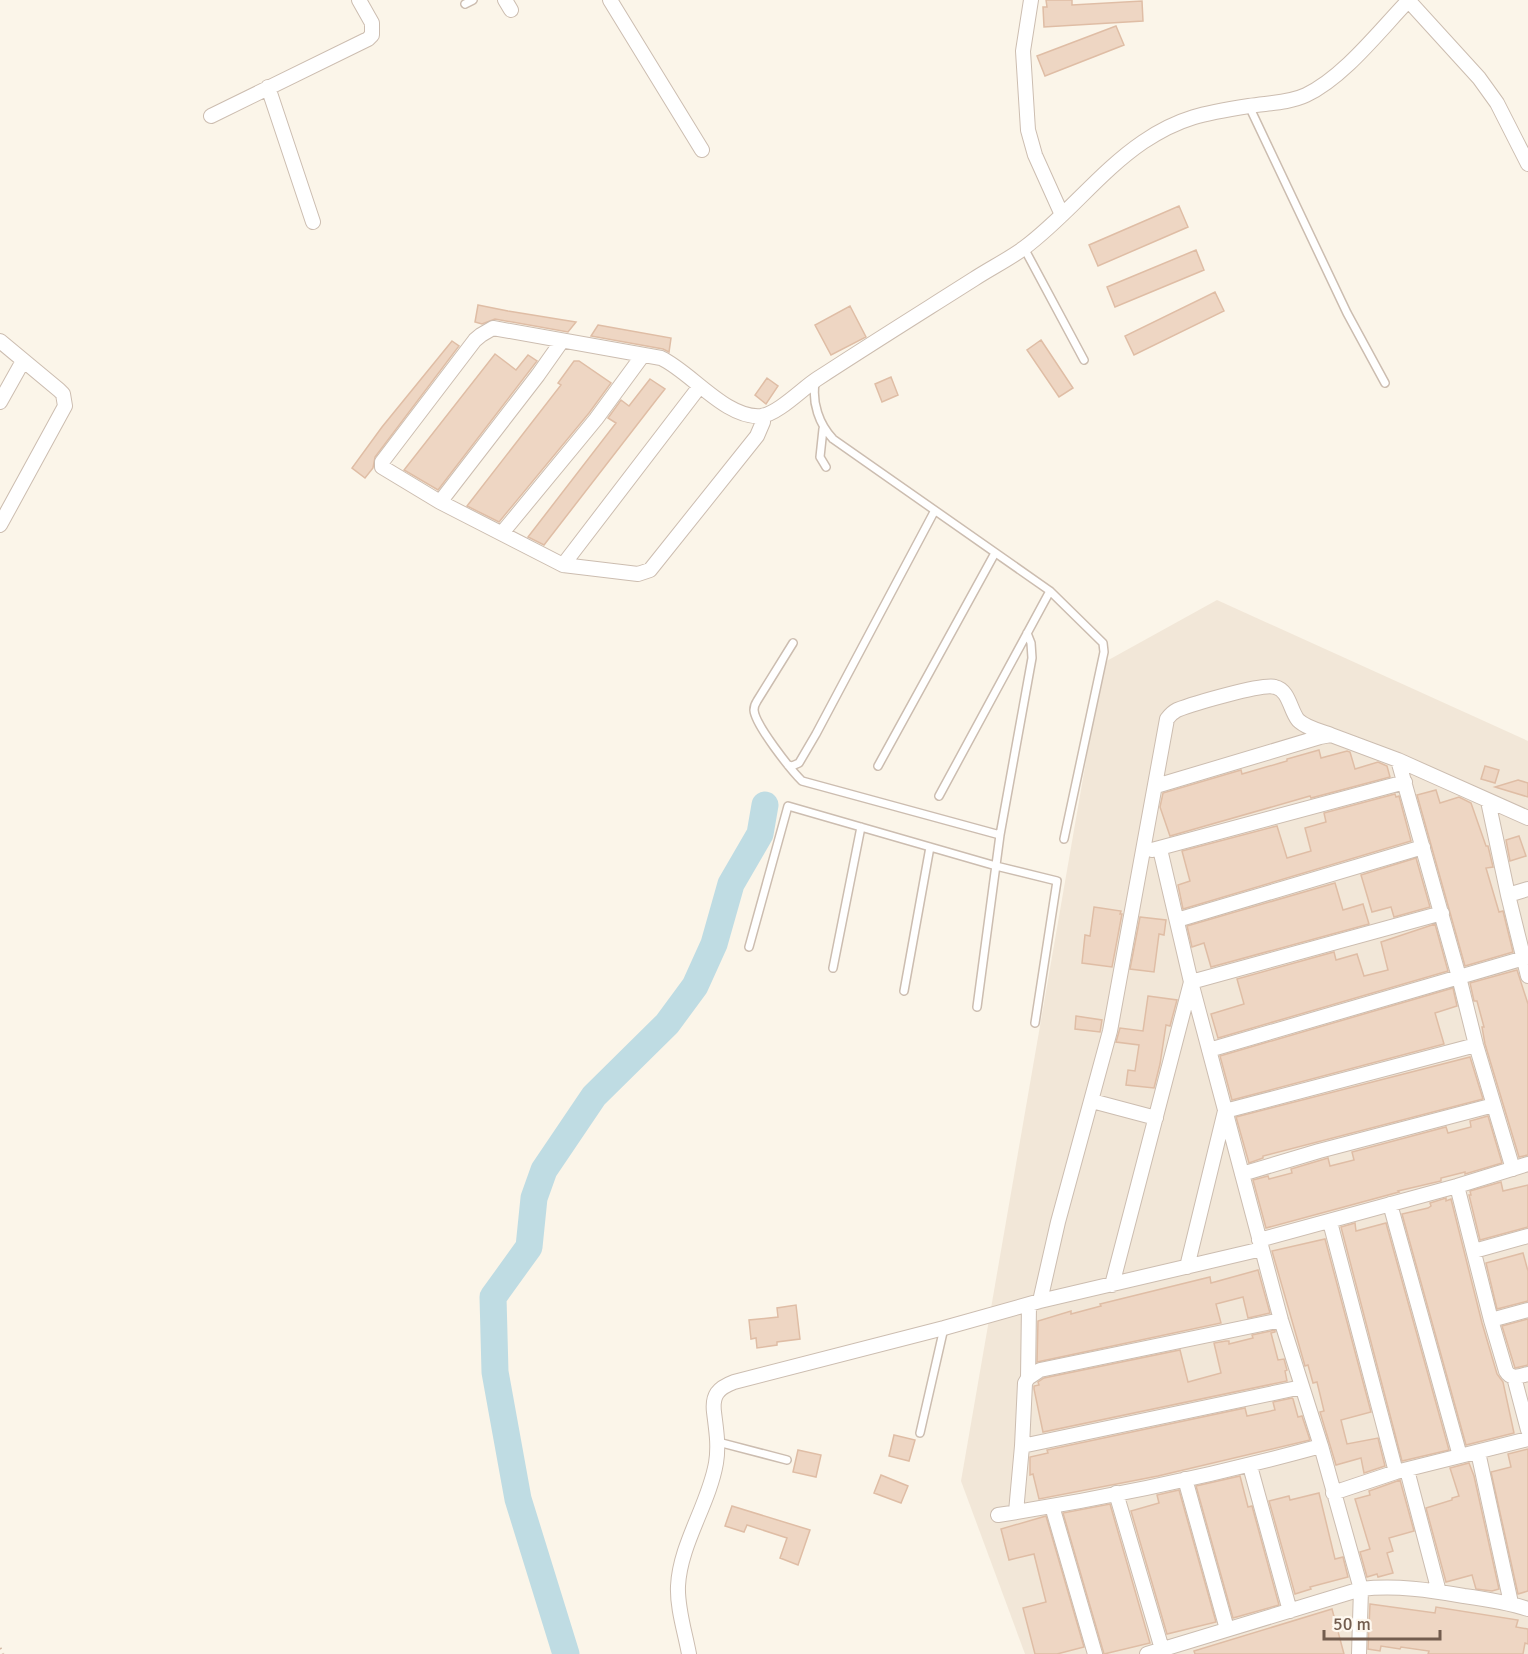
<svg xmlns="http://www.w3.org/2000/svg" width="1528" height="1654" viewBox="0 0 1528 1654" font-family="Signika,sans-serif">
  <rect width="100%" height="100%" fill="#fbf5e9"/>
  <path fill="#f2e7d8" d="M1217,600L1528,741V1654H1025L961,1481L1103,663Z"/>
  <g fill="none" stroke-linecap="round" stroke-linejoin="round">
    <path stroke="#bfdce3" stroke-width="27" d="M566,1654L518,1499L495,1372L493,1297L529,1247L534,1198L544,1170L594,1096L667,1024L695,986L714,944L731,884L760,834L765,805"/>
  </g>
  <path fill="#eed6c3" stroke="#dfbda5" stroke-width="1.5" d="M1046,0H1072V5L1142,1L1143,21L1044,27L1043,7H1047Z
    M1116,26L1124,45L1045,76L1037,56Z
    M1179,206L1188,227L1098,266L1089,245Z
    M1196,250L1204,270L1115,307L1107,287Z
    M1215,292L1224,311L1134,355L1125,336Z
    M478,305L508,311L576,322L568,332L495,319L482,324L475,322Z
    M850,306L866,337L831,355L815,325Z
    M598,325L671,338L669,352L663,349L591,336Z
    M1041,340L1073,388L1059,397L1027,350Z
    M452,341L459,346L375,457L373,468L365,478L352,468L382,427Z
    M495,354L516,370L528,355L537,361L438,490L404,470Z
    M574,361H579L611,383L589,413L499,522L467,506L561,385L558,383Z
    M891,377L898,395L882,402L875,384Z
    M767,378L778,386L766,404L755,395Z
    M650,379L665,389L657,399L544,545L528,537L616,423L608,418L621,400L629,406Z
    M1319,750L1321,758L1347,751L1350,752L1355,769L1378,762L1387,766L1390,777L1311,798L1310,796L1170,836L1160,807L1163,793L1241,770L1242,774L1287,761V759Z
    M1485,766L1499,770L1495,783L1481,779Z
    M1518,780L1528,783V797L1495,787Z
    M1436,790L1440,803L1459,797L1471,803L1486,846H1488L1493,867L1486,868L1499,912L1503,911L1513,952L1465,966L1417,795Z
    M1395,794L1396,797L1399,796L1411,841L1183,909L1178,885L1190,881L1182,851L1277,826L1287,858L1311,851L1305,828L1326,822L1324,813Z
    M1519,836L1526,856L1510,861L1506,840Z
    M1416,858L1430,907L1394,917L1391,907L1372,912L1361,875Z
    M1335,883L1343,910L1363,904L1369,924L1211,967L1204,943L1192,947L1187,926Z
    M1094,907L1121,911L1120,914H1122L1112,967L1082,963L1085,935L1090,936Z
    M1140,917L1166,920L1164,935L1159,934L1154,972L1130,969Z
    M1435,924L1448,971L1218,1038L1211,1014L1244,1004L1237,979L1334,952L1336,960L1357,954L1364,976L1388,970L1381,942Z
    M1517,970L1528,1004V1155L1519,1157L1485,1044L1482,1027H1484L1477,1001H1474L1470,983Z
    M1453,988L1457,1006L1435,1013L1444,1044L1232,1100L1220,1056Z
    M1148,996L1177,1000L1170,1026L1166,1025L1160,1064L1154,1088L1126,1085L1128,1070L1135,1071L1139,1045L1116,1042L1120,1028L1143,1031Z
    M1076,1016L1102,1020L1100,1032L1075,1029Z
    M1470,1057L1483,1099L1263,1156V1158L1249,1163L1236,1117Z
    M1488,1116L1502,1163L1465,1174V1172L1441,1178V1181L1398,1191L1399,1192L1266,1228L1253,1180L1268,1176L1269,1179L1292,1173L1291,1169L1328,1158L1330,1166L1354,1160L1352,1152L1446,1127L1448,1133L1471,1127L1470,1121Z
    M1501,1182L1503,1191L1528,1185V1227L1480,1240L1469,1195H1471L1470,1191Z
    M1446,1198V1201L1451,1199L1482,1323L1497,1374L1503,1382L1514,1433L1466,1445L1402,1214L1428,1208L1431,1206L1430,1203Z
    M1355,1223L1356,1231L1386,1223L1449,1450L1402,1461L1341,1227Z
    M1325,1239L1371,1412L1341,1420L1347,1444L1378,1438L1385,1466L1364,1473L1361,1458L1336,1465L1320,1412L1324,1411L1317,1382L1313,1383L1308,1365L1305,1366L1272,1251Z
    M1523,1253L1528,1271V1301L1497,1309L1486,1263Z
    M1258,1270L1270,1313L1248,1318L1243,1297L1216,1304L1221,1323L1037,1362L1038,1321L1071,1311V1314L1101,1306L1100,1304L1210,1277L1211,1283Z
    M796,1305L800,1339L777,1342V1345L757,1348L756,1338L751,1339L749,1320L778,1317L777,1308Z
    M1528,1319V1365L1515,1368L1502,1326Z
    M1275,1330V1332L1271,1333L1278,1360L1284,1359L1287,1370L1285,1371L1287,1381L1043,1432L1034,1389V1386L1039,1385L1038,1382L1044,1378L1180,1350L1188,1382L1221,1373L1214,1343L1226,1341H1229V1344L1253,1338L1252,1335Z
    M1292,1398L1293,1399L1298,1417L1302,1416L1310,1440L1158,1476L1039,1499L1033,1474L1030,1475V1457L1048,1453L1047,1450L1245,1408L1247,1416L1275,1410L1273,1402Z
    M894,1435L915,1440L909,1461L889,1456Z
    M1528,1449V1591L1518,1594L1491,1472L1511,1467L1508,1454Z
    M798,1450L821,1455L816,1477L793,1472Z
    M1469,1463L1474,1476L1499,1589L1492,1591L1476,1589L1472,1575L1446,1582L1426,1508L1452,1500V1498L1459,1496L1450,1468Z
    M881,1475L908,1486L901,1503L874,1493Z
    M1240,1476L1248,1507L1252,1506L1279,1605L1233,1618L1196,1486Z
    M1400,1480L1414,1531L1389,1538L1393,1551L1387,1553L1393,1573L1378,1577L1377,1574L1367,1577L1360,1552L1370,1549L1355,1499L1370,1495L1369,1491Z
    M1179,1490L1216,1622L1167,1634L1131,1511L1159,1503L1157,1495Z
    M1319,1493L1335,1559L1343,1557L1348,1577L1310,1587L1311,1589L1295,1594L1269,1501L1289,1496L1290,1500Z
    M1110,1504L1150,1643L1104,1654L1063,1513Z
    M732,1506L810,1530L798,1565L780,1558L787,1538L747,1525L744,1532L725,1526Z
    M1046,1516L1084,1647L1057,1654H1035L1023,1608L1046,1602L1034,1554L1009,1560L1001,1529Z
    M1370,1604L1435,1613L1436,1607L1518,1620L1516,1627L1528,1629V1644L1525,1643L1523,1654H1428L1429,1651L1401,1647L1400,1649L1381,1646L1380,1651L1368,1649Z
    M1332,1609L1344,1654H1195L1194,1651Z"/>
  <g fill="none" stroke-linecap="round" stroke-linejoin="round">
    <defs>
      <path id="service" d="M465,4L473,0
        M1249,106L1347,313L1385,383
        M1024,248L1084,360
        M815,383C812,403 819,424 833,439L1050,591L1103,643L1104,652L1064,839
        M823,429L820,457L826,467
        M793,643L757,701C755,704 754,706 754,710C755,725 791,770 802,781L1000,835
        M788,765L792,766L799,763L816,734L934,512
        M878,766L995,553
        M939,796L1050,591
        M749,947L788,806L996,866L1057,881L1035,1023
        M833,968L861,827
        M904,991L930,847
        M977,1007L1000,835L1032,658L1031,643L1027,633
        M920,1433L944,1328
        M718,1442L787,1460"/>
      <path id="minor" d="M505,0L511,10
        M610,0L702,150
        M1031,0L1023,51L1028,130L1035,155L1062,215
        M1408,0L1479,78L1497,103L1528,164
        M268,87L313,222
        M211,116L368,39L372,35V23L359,0
        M0,341L59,390L63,394L65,406L0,525
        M700,386L563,565L440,502L382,467V462L475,340L481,335L493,328L661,358C691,372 726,419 761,416C778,414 803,388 817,379C869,345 922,312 974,279C991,268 1009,259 1024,248C1067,216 1099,172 1143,142C1180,117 1205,113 1249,106C1268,103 1289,103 1306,95C1344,77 1380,30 1409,0
        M0,402L23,361
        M440,502L538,375L562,341
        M502,533L596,419L643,355
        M563,565L638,574L650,570L757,436L763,422L762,416
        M1398,760L1459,977L1476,1045L1513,1169
        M1156,786L1320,737L1331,735L1398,760L1528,818
        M1488,801L1508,895L1528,976
        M1152,850L1405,782
        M1508,895L1528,889
        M1177,920L1423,847
        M1209,1050L1528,957
        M1092,1101L1156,1118
        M1242,1174L1319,1151L1494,1105
        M1457,1186L1491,1320L1506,1371C1511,1380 1520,1376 1528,1374
        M1390,1204L1460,1456
        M1330,1222L1396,1472
        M1259,1240L1457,1186L1528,1164
        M1474,1251L1528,1236
        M1187,1267L1225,1111L1476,1045
        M1112,1285L1191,982L1442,913
        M1040,1301L1058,1222L1110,1031L1167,719C1170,715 1173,712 1177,710C1192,704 1263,683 1275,687C1289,690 1290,710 1298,720C1306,728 1321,731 1331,735
        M1281,1320L1040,1370L1028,1378L1025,1383L1022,1446L1302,1387
        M1491,1320L1528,1310
        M1514,1377L1528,1430
        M1028,1378L1029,1305
        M1478,1452L1511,1603
        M1250,1466L1290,1611
        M1407,1470L1439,1592
        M1185,1479L1227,1629
        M1116,1493L1162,1649
        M1333,1493L1396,1472L1528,1439
        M1052,1506L1095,1654
        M1016,1512L1022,1446
        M998,1515C1106,1498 1215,1475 1321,1446
        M689,1654C685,1632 677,1608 678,1586C680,1544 709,1504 716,1463C719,1445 716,1429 714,1412C712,1395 718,1388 734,1382L944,1328L1040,1301L1262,1249L1191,982L1160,849
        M1147,1654L1361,1589L1321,1446L1281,1320L1262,1249
        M1359,1654L1361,1589C1396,1585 1430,1590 1464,1596C1486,1599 1507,1602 1528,1609"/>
    </defs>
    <use href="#service" stroke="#ccbdb0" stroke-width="10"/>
    <use href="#minor" stroke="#ccbdb0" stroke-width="16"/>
    <path stroke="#d3b9a6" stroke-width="3" stroke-dasharray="1.5 4.5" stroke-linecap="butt" d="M0,1648L3,1654"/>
    <use href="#service" stroke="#fff" stroke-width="7"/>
    <use href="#minor" stroke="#fff" stroke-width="14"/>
  </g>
  <path d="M1324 1630v9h116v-9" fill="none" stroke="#735d4f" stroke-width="3"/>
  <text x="1333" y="1630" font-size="18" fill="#735d4f" stroke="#fef8ef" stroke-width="4.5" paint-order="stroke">50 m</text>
</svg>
